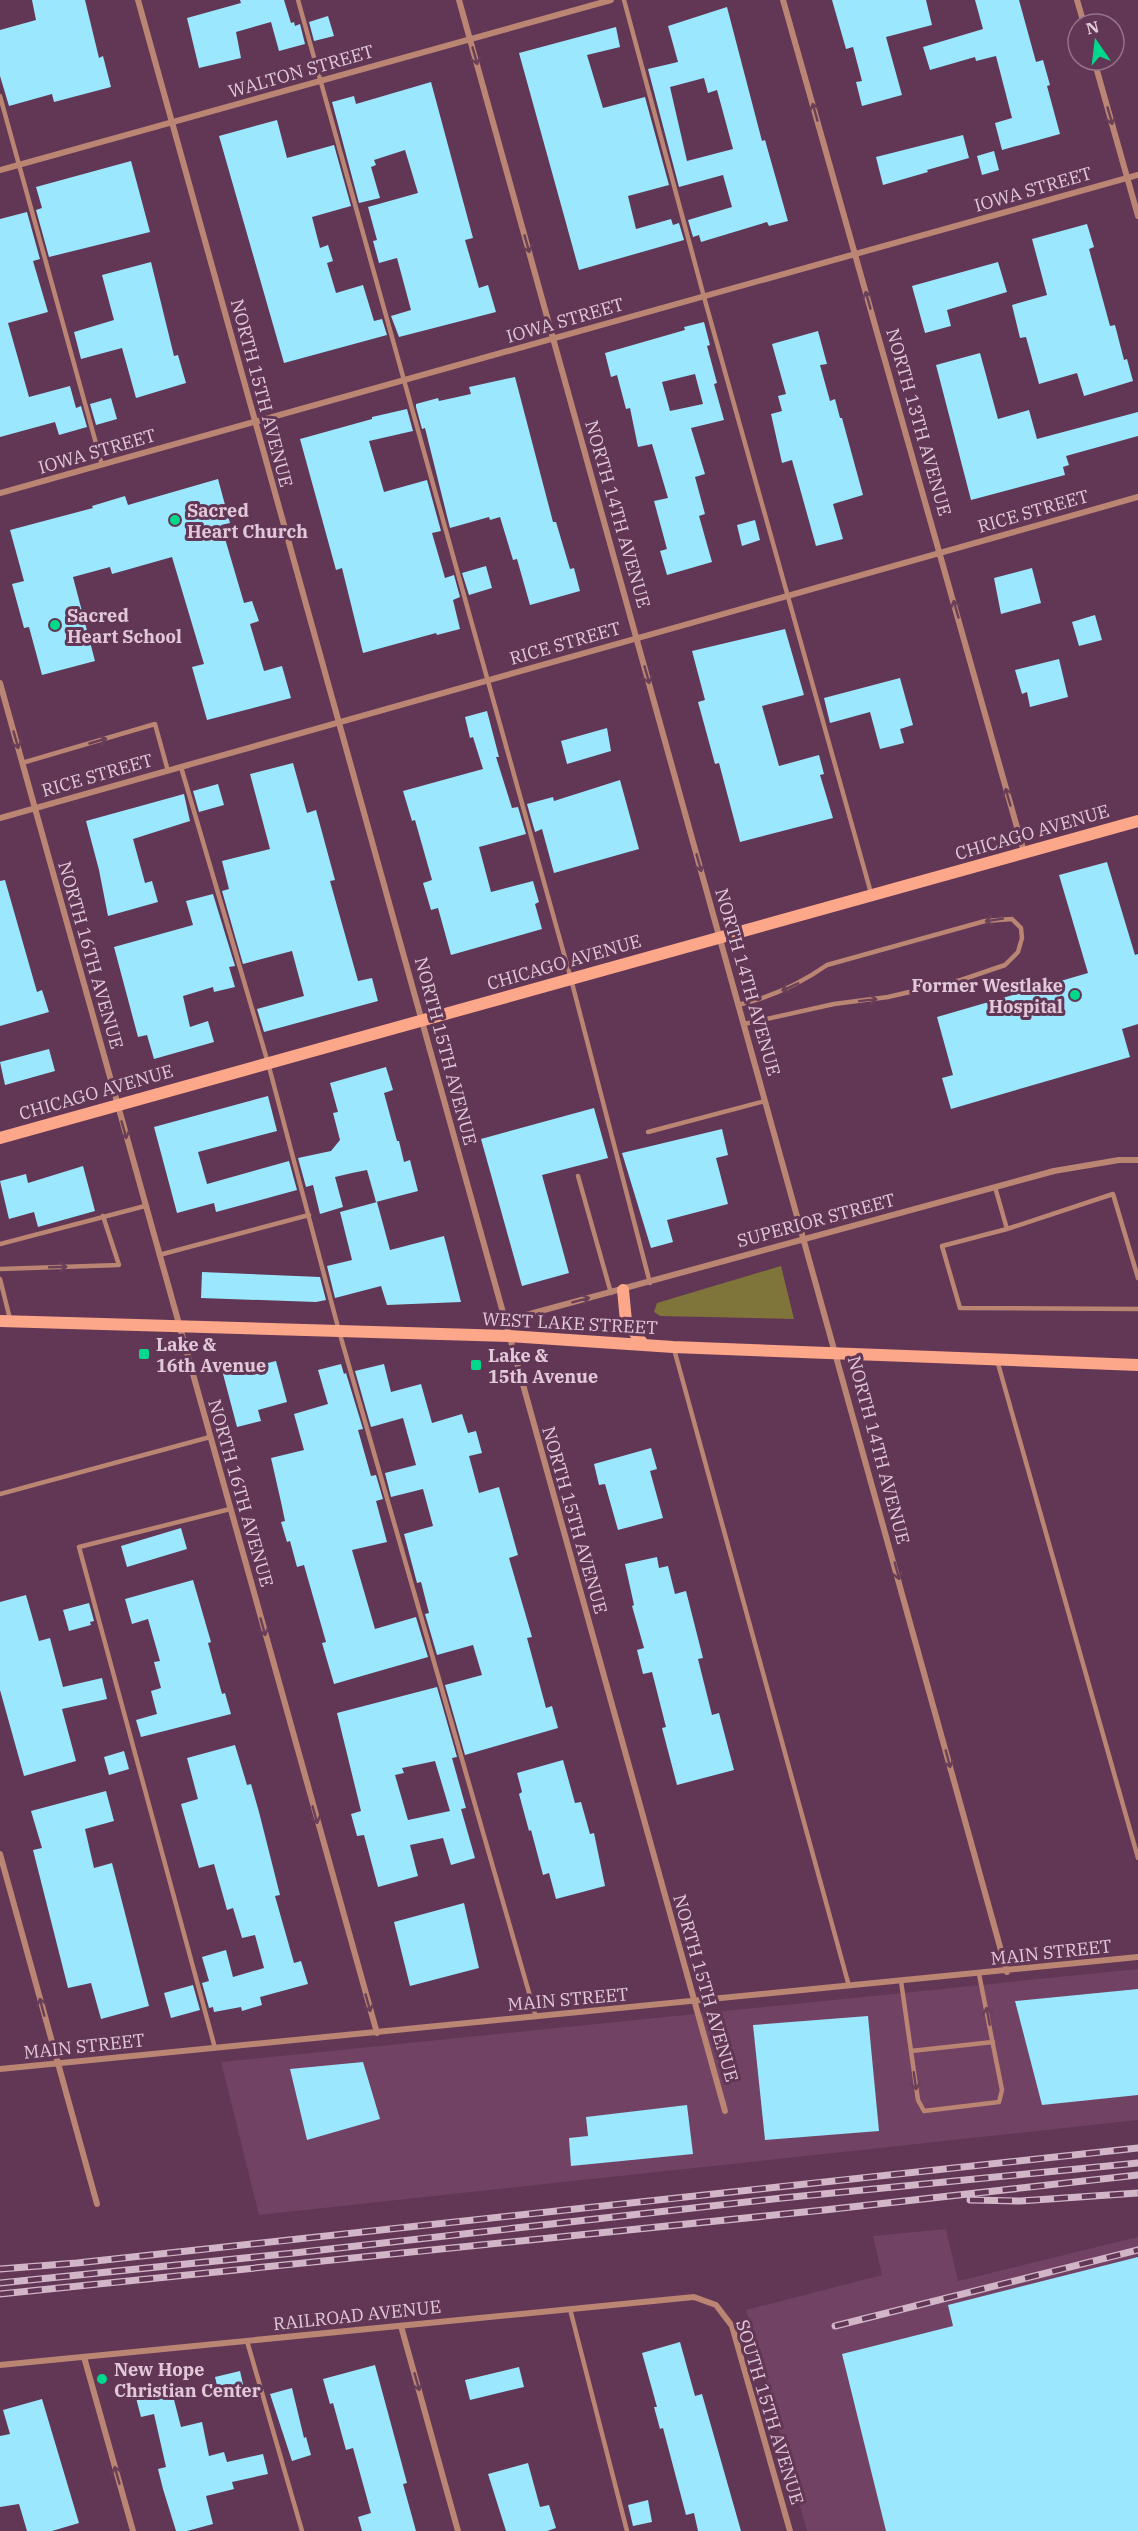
<svg xmlns="http://www.w3.org/2000/svg" width="1138" height="2531" viewBox="0 0 1138 2531" font-family="'IBM Plex Serif',serif">
  <rect width="100%" height="100%" fill="#613755"/>
  <path fill="#714263" d="M1138,1969V2120L259,2215L221,2062Z
    M946,2229L958,2281L1138,2237V2531H807L746,2310L882,2275L873,2236Z"/>
  <path fill="#7f7439" d="M781,1266L794,1319L660,1316L654,1312L657,1303Z"/>
  <path fill="#9be7fe" fill-rule="evenodd" d="M32,0H85L99,58L103,56L111,87L54,102L52,94L9,106L0,76V30L36,20Z
    M240,0H284L291,23L294,22L295,26L300,24L305,44L279,51L271,22L236,32L241,58L199,68L187,18L241,3Z
    M832,0H926L932,25L886,37L902,95L862,106L856,82L862,81L853,47L846,49Z
    M975,0H1019L1036,62L1043,60L1050,85L1047,86L1060,134L1002,150L995,123L1012,118L996,56L976,61L975,57L930,70L923,47L983,29Z
    M727,7L762,141L765,140L788,221L769,226L767,222L701,242L699,235L693,237L688,220L732,207L723,175L679,187L648,69L678,62L668,26ZM704,78L708,93L717,90L733,149L687,161L670,87Z
    M328,16L334,36L314,41L309,22Z
    M616,27L620,47L587,55L603,108L645,97L669,185L628,196L636,229L671,219L673,225L679,223L684,240L579,270L519,53Z
    M431,82L473,238L465,240L479,288L488,285L496,312L399,337L391,316L411,310L397,258L379,263L373,241L377,240L368,207L418,193L405,150L374,160L376,165L371,167L380,198L359,203L332,102L354,96L356,104Z
    M277,120L287,158L334,145L351,206L312,217L320,248L328,245L333,261L327,263L336,293L363,285L374,321L382,319L387,335L284,363L219,136Z
    M963,135L969,158L927,170L928,172L883,185L876,157Z
    M994,151L999,170L982,175L977,156Z
    M131,161L150,232L49,257L36,210L42,208L36,187Z
    M27,212L40,259L33,261L48,312L8,323L29,397L70,386L76,408L81,406L87,427L59,435L55,422L0,437V219Z
    M1087,224L1094,247L1089,249L1110,326L1115,325L1124,360L1127,359L1133,381L1084,396L1077,373L1039,384L1026,337L1020,338L1012,305L1047,295L1032,239Z
    M151,262L174,356L178,355L186,383L136,398L122,348L81,359L74,332L114,320L102,275Z
    M998,262L1007,292L947,310L951,326L925,333L912,286Z
    M704,322L710,345L707,346L717,383L714,384L724,420L691,428L705,474L695,477L705,514L699,516L712,562L667,575L660,551L667,549L654,501L668,498L652,444L638,447L630,408L626,409L617,375L611,377L605,353L685,330L684,327ZM695,374L703,404L670,411L662,382Z
    M818,331L827,364L820,365L830,401L835,399L840,418H842L863,495L833,504L843,539L816,546L792,460L782,463L771,414L782,411L778,396L786,394L772,344Z
    M980,353L998,419L1029,410L1037,439L1138,412V436L1066,456L1069,465L1063,467L1065,475L971,500L936,365Z
    M515,377L553,522H556L570,569L574,568L580,591L530,605L517,559L513,560L500,517L490,520L489,517L450,528L425,428L422,429L416,407V404L438,398L439,401L471,394L469,387Z
    M111,398L117,419L96,425L90,404Z
    M407,409L413,431L369,441L384,492L427,480L441,531L432,533L445,578L454,575L460,597L453,600L460,629L437,635L436,633L363,653L342,568L336,570L300,439L372,419V417Z
    M218,479L230,523L221,525L244,603L252,601L259,621L250,624L264,671L282,666L291,698L207,720L192,667L204,664L172,557L112,574L110,567L73,577L95,661L42,675L29,627L24,628L12,584L24,581L10,530L93,508L92,506L125,496L128,505Z
    M755,520L760,540L742,546L737,525Z
    M486,566L492,588L469,595L462,573Z
    M1032,568L1041,603L1001,614L994,578Z
    M1095,615L1102,640L1079,646L1072,622Z
    M785,629L804,695L762,706L779,766L819,755L824,774L820,775L833,818L740,842L719,763L715,764L698,702L705,700L692,651Z
    M1059,659L1068,697L1030,707L1027,692L1022,694L1015,670Z
    M900,678L913,725L900,729L904,743L880,749L870,712L830,723L824,698Z
    M487,711L499,757H496L512,808L518,807L526,834L479,847L491,892L533,881L539,902L535,904L542,929L451,955L438,908L431,910L423,883L432,880L415,820L412,821L403,791L483,769L473,737L470,738L465,717Z
    M607,728L611,751L567,764L561,741Z
    M293,763L307,813L316,810L335,880L330,881L358,981L372,978L378,1001L264,1032L257,1009L304,996L292,951L243,964L222,891L229,889L222,861L270,849L250,774Z
    M620,780L639,849L554,873L542,829L535,832L527,804L553,797L554,801Z
    M218,784L224,805L199,812L193,791Z
    M184,794L190,821L133,839L145,883L152,881L158,902L108,916L99,870L86,821Z
    M1107,862L1135,955L1138,954V1024L1122,1029L1130,1057L951,1109L942,1078L953,1075L937,1017L1088,973L1059,875Z
    M5,880L37,992L42,990L49,1012L0,1026V881Z
    M213,894L235,966L229,967L235,987L214,992L213,987L183,996L190,1027L208,1021L214,1042L154,1059L147,1035L138,1037L114,947L193,925L186,901Z
    M49,1049L55,1071L5,1085L0,1062Z
    M386,1067L393,1090L384,1093L397,1141H399L404,1162L410,1160L418,1191L376,1202L367,1170L352,1173L335,1177L343,1207L320,1214L313,1185L306,1187L298,1158L331,1151L340,1140L333,1113L338,1112L330,1083Z
    M268,1096L277,1131L198,1152L207,1184L289,1161L297,1190L216,1212L214,1203L177,1213L154,1127Z
    M594,1108L608,1158L542,1175L569,1273L522,1286L481,1139Z
    M722,1129L728,1155L716,1158L728,1204L667,1220L673,1242L651,1248L622,1153Z
    M83,1166L95,1211L38,1227L34,1212L9,1219L0,1181L26,1174L28,1183Z
    M377,1202L390,1250L444,1236L461,1302L387,1305L381,1286L335,1298L327,1266L352,1260L340,1212Z
    M202,1272L320,1277L326,1300L316,1302L201,1298Z
    M276,1361L287,1402L258,1410L261,1421L237,1427L222,1370L246,1363L247,1368Z
    M341,1364L344,1374L346,1373L363,1429L358,1430L371,1476L376,1475L383,1499L376,1501L387,1542L352,1550L375,1629L416,1617L428,1657L334,1684L322,1643L326,1642L304,1565L297,1567L290,1541L287,1542L281,1522L285,1521L281,1502L271,1458L304,1450L294,1414L328,1404L318,1370Z
    M384,1364L391,1392L421,1384L432,1423L462,1414L468,1433L476,1431L482,1453L469,1456L479,1493L499,1487L518,1555L509,1558L532,1637L527,1638L546,1708L552,1706L558,1728L465,1755L445,1685L482,1675L473,1645L437,1655L425,1614L429,1613L421,1582L417,1583L404,1534L433,1526L423,1489L391,1497L385,1473L416,1465L403,1418L371,1427L355,1371Z
    M651,1448L657,1469L650,1471L663,1518L618,1530L605,1484L599,1485L594,1464Z
    M181,1528L187,1549L127,1567L121,1546Z
    M657,1557L659,1568L668,1566L675,1594L686,1591L703,1658L698,1659L712,1715L719,1713L734,1770L677,1785L662,1728L666,1727L652,1672L643,1674L637,1650L644,1648L632,1606L634,1605L625,1564Z
    M193,1580L211,1642L208,1643L222,1694L225,1693L231,1714L141,1737L136,1720L157,1714L151,1691L161,1688L154,1662L160,1661L148,1619L132,1624L125,1599Z
    M26,1595L39,1641L50,1638L63,1687L102,1678L107,1699L62,1709L76,1761L24,1776L0,1690V1602Z
    M89,1603L94,1621L90,1622L91,1625L69,1631L63,1610Z
    M437,1687L457,1757L452,1758L466,1808L461,1809L475,1858L451,1865L443,1838L410,1845L418,1876L378,1887L364,1835L357,1836L351,1814L361,1811L337,1713ZM435,1761L450,1811L408,1820L395,1775L404,1773L402,1768Z
    M235,1745L247,1785L251,1784L259,1812L280,1895L275,1896L294,1963L301,1961L308,1984L260,1997L262,2005L242,2011L241,2007L214,2012L213,2007L209,2008L202,1983L209,1981L202,1957L226,1950L233,1977L264,1968L255,1935L242,1938L233,1908L227,1910L214,1864L199,1868L181,1804L198,1799L187,1758Z
    M124,1751L129,1769L109,1775L104,1757Z
    M563,1760L575,1803L581,1802L590,1834L594,1833L605,1886L556,1899L549,1873L543,1875L531,1830L529,1831L519,1794L522,1792L517,1773Z
    M106,1791L114,1821L85,1829L94,1868L112,1863L149,2006L101,2019L91,1983L68,1988L33,1850L42,1848L31,1811Z
    M464,1903L479,1968L410,1986L394,1922Z
    M193,1985L200,2010L171,2018L164,1993Z
    M1138,1989V2095L1042,2105L1015,2001Z
    M868,2016L879,2131L765,2140L753,2025Z
    M363,2062L380,2119L307,2140L290,2069Z
    M687,2105L693,2154L571,2166L569,2138L588,2136L586,2117Z
    M1138,2257V2531H886L842,2354L953,2326L948,2305Z
    M680,2342L695,2396L702,2394L741,2531H698L694,2513L686,2515L663,2428L660,2429L654,2407H657L642,2353Z
    M375,2365L407,2483L403,2484L416,2531H362L358,2517L371,2513L353,2448L346,2450L333,2403L330,2404L323,2379Z
    M519,2367L524,2387L470,2400L465,2380Z
    M240,2371L245,2393L220,2398L215,2377Z
    M170,2384L181,2427L202,2422L209,2456L224,2452L227,2462L263,2454L268,2474L232,2482L234,2489L206,2496L213,2524L187,2531H176L163,2489L158,2469L166,2467L154,2414L141,2417L135,2394Z
    M292,2388L304,2438L306,2437L311,2455L292,2461L270,2394Z
    M42,2399L79,2523L52,2531H27L19,2504L0,2507V2436L10,2434L3,2410Z
    M528,2463L540,2507L549,2505L556,2528L547,2531H506L488,2474Z
    M648,2500L652,2522L633,2526L628,2505Z"/>
  <g fill="none" stroke-linecap="round" stroke-linejoin="round">
    <path stroke="#bb8573" stroke-width="4.5" d="M298,0L571,979L650,1283
      M624,0L704,297L871,893
      M0,96L102,465
      M22,763L155,724L168,771
      M181,767L268,1063L339,1331L536,2017
      M738,1005C771,997 800,984 827,965L985,921L1012,919L1021,928L1022,938L1018,952L1005,965L961,980L888,997L834,1004L744,1024
      M648,1132L765,1101
      M578,1176L611,1293
      M995,1187L1007,1229
      M0,1244L145,1206
      M159,1255L309,1215
      M0,1269L119,1265L103,1216
      M1138,1278L1113,1194L1007,1229L942,1246L960,1308L1138,1309
      M0,1279L10,1319
      M674,1349L849,1986
      M997,1360L1138,1858
      M0,1494L210,1437
      M901,1981L918,2100L924,2111L999,2102L1002,2090L979,1974
      M215,2048L79,1547L230,1509
      M911,2051L993,2042
      M570,2309L627,2531
      M247,2341L302,2531"/>
    <path stroke="#bb8573" stroke-width="6" d="M138,0L725,2111
      M459,0L1007,1972
      M783,0L1024,852
      M1077,0L1084,24
      M1094,60L1138,216
      M0,170L611,0
      M0,493L1138,175
      M0,683L377,2033
      M0,818L1138,497
      M504,1321L1054,1171L1119,1160H1138
      M0,1854L97,2204
      M0,2069L1138,1957
      M401,2326L458,2531
      M84,2357L133,2531
      M0,2365L694,2297L716,2305L732,2326L790,2531"/>
    <path stroke="#fca68a" stroke-width="12" d="M0,1138L1138,821
      M623,1290L626,1321L643,1344
      M0,1321L509,1336L673,1347L1138,1365"/>
    <defs>
      <path id="rail" d="M970,2200L1020,2201L1138,2193
        M0,2269L77,2263L1138,2148
        M0,2283L294,2253L782,2198L1138,2163
        M0,2294L824,2210L1138,2175
        M835,2326L1138,2250"/>
    </defs>
    <use href="#rail" stroke="#d2b6c8" stroke-width="7"/>
    <use href="#rail" stroke="#613755" stroke-width="4.5" stroke-dasharray="14" stroke-linecap="butt"/>
  </g>
  <defs><path id="oneway-shaft" d="M-6 0H5M1.5-3L5.5 0L1.5 3" fill="none" stroke-width="1.6" stroke-linecap="round" stroke-linejoin="round" transform="scale(1.5)"/></defs>
  <g stroke="#6a3f58">
    <use href="#oneway-shaft" transform="translate(475 56) rotate(74)"/>
    <use href="#oneway-shaft" transform="translate(815 112) rotate(-106)"/>
    <use href="#oneway-shaft" transform="translate(1110 116) rotate(74)"/>
    <use href="#oneway-shaft" transform="translate(527 244) rotate(74)"/>
    <use href="#oneway-shaft" transform="translate(868 300) rotate(-106)"/>
    <use href="#oneway-shaft" transform="translate(956 609) rotate(-106)"/>
    <use href="#oneway-shaft" transform="translate(647 675) rotate(74)"/>
    <use href="#oneway-shaft" transform="translate(16 740) rotate(74)"/>
    <use href="#oneway-shaft" transform="translate(98 741) rotate(-16)"/>
    <use href="#oneway-shaft" transform="translate(1008 797) rotate(-106)"/>
    <use href="#oneway-shaft" transform="translate(699 863) rotate(74)"/>
    <use href="#oneway-shaft" transform="translate(994 920) rotate(171)"/>
    <use href="#oneway-shaft" transform="translate(790 987) rotate(156)"/>
    <use href="#oneway-shaft" transform="translate(868 1000) rotate(-7)"/>
    <use href="#oneway-shaft" transform="translate(124 1130) rotate(74)"/>
    <use href="#oneway-shaft" transform="translate(58 1267) rotate(-2)"/>
    <use href="#oneway-shaft" transform="translate(581 1300) rotate(-15)"/>
    <use href="#oneway-shaft" transform="translate(897 1571) rotate(75)"/>
    <use href="#oneway-shaft" transform="translate(263 1627) rotate(74)"/>
    <use href="#oneway-shaft" transform="translate(948 1759) rotate(75)"/>
    <use href="#oneway-shaft" transform="translate(315 1815) rotate(74)"/>
    <use href="#oneway-shaft" transform="translate(368 2003) rotate(74)"/>
    <use href="#oneway-shaft" transform="translate(42 2007) rotate(-105)"/>
    <use href="#oneway-shaft" transform="translate(988 2016) rotate(-101)"/>
    <use href="#oneway-shaft" transform="translate(915 2081) rotate(82)"/>
    <use href="#oneway-shaft" transform="translate(417 2382) rotate(74)"/>
    <use href="#oneway-shaft" transform="translate(117 2475) rotate(-106)"/>
  </g>
  <g fill="#00d98c" stroke="#613755" stroke-width="2">
    <circle cx="175" cy="520" r="6"/>
    <circle cx="55" cy="625" r="6"/>
    <circle cx="1075" cy="995" r="6"/>
    <rect x="138" y="1348" width="12" height="12" rx="3"/>
    <rect x="470" y="1359" width="12" height="12" rx="3"/>
    <circle cx="102" cy="2379" r="6"/>
  </g>
  <g text-anchor="middle" dominant-baseline="central" stroke-width="6" stroke-linejoin="round" paint-order="stroke">
    <g font-size="18" fill="#e2c8d9" stroke="#613755">
      <text transform="translate(301 71) rotate(-16)">WALTON STREET</text>
      <text transform="translate(1033 189) rotate(-16)">IOWA STREET</text>
      <text transform="translate(565 320) rotate(-16)">IOWA STREET</text>
      <text transform="translate(262 393) rotate(75)">NORTH 15TH AVENUE</text>
      <text transform="translate(919 422) rotate(74)">NORTH 13TH AVENUE</text>
      <text transform="translate(97 451) rotate(-16)">IOWA STREET</text>
      <text transform="translate(1033 511) rotate(-16)">RICE STREET</text>
      <text transform="translate(618 514) rotate(74)">NORTH 14TH AVENUE</text>
      <text transform="translate(565 643) rotate(-16)">RICE STREET</text>
      <text transform="translate(97 775) rotate(-16)">RICE STREET</text>
      <text transform="translate(1032 832) rotate(-16)">CHICAGO AVENUE</text>
      <text transform="translate(91 955) rotate(74)">NORTH 16TH AVENUE</text>
      <text transform="translate(564 962) rotate(-16)">CHICAGO AVENUE</text>
      <text transform="translate(748 982) rotate(74)">NORTH 14TH AVENUE</text>
      <text transform="translate(446 1051) rotate(75)">NORTH 15TH AVENUE</text>
      <text transform="translate(96 1092) rotate(-16)">CHICAGO AVENUE</text>
      <text transform="translate(816 1220) rotate(-15)">SUPERIOR STREET</text>
      <text transform="translate(570 1323) rotate(3)">WEST LAKE STREET</text>
      <text transform="translate(879 1450) rotate(75)">NORTH 14TH AVENUE</text>
      <text transform="translate(241 1493) rotate(74)">NORTH 16TH AVENUE</text>
      <text transform="translate(575 1520) rotate(74)">NORTH 15TH AVENUE</text>
      <text transform="translate(1051 1952) rotate(-6)">MAIN STREET</text>
      <text transform="translate(706 1988) rotate(74)">NORTH 15TH AVENUE</text>
      <text transform="translate(568 1999) rotate(-5)">MAIN STREET</text>
      <text transform="translate(84 2046) rotate(-6)">MAIN STREET</text>
      <text transform="translate(357 2315) rotate(-6)">RAILROAD AVENUE</text>
      <text transform="translate(770 2412) rotate(73)">SOUTH 15TH AVENUE</text>
    </g>
    <g font-size="18" font-weight="bold" fill="#e2c8d9" stroke="#613755" text-anchor="start">
      <text x="187" y="510">Sacred<tspan x="187" dy="21">Heart Church</tspan></text>
      <text x="67" y="615">Sacred<tspan x="67" dy="21">Heart School</tspan></text>
      <text x="1063" y="985" text-anchor="end">Former Westlake<tspan x="1063" dy="21">Hospital</tspan></text>
      <text x="156" y="1344">Lake &amp;<tspan x="156" dy="21">16th Avenue</tspan></text>
      <text x="488" y="1355">Lake &amp;<tspan x="488" dy="21">15th Avenue</tspan></text>
      <text x="114" y="2369">New Hope<tspan x="114" dy="21">Christian Center</tspan></text>
    </g>
  </g>
  <g transform="translate(1096 42) rotate(346)"><circle r="28" fill="#613755" stroke="#95718a" stroke-width="1.5"/>
  <path d="M0-4.5L10 22L0 15L-10 22Z" fill="#00d98c"/>
  <text y="-9" font-size="16" font-weight="bold" text-anchor="middle" fill="#e2c8d9">N</text>
  </g>
</svg>
